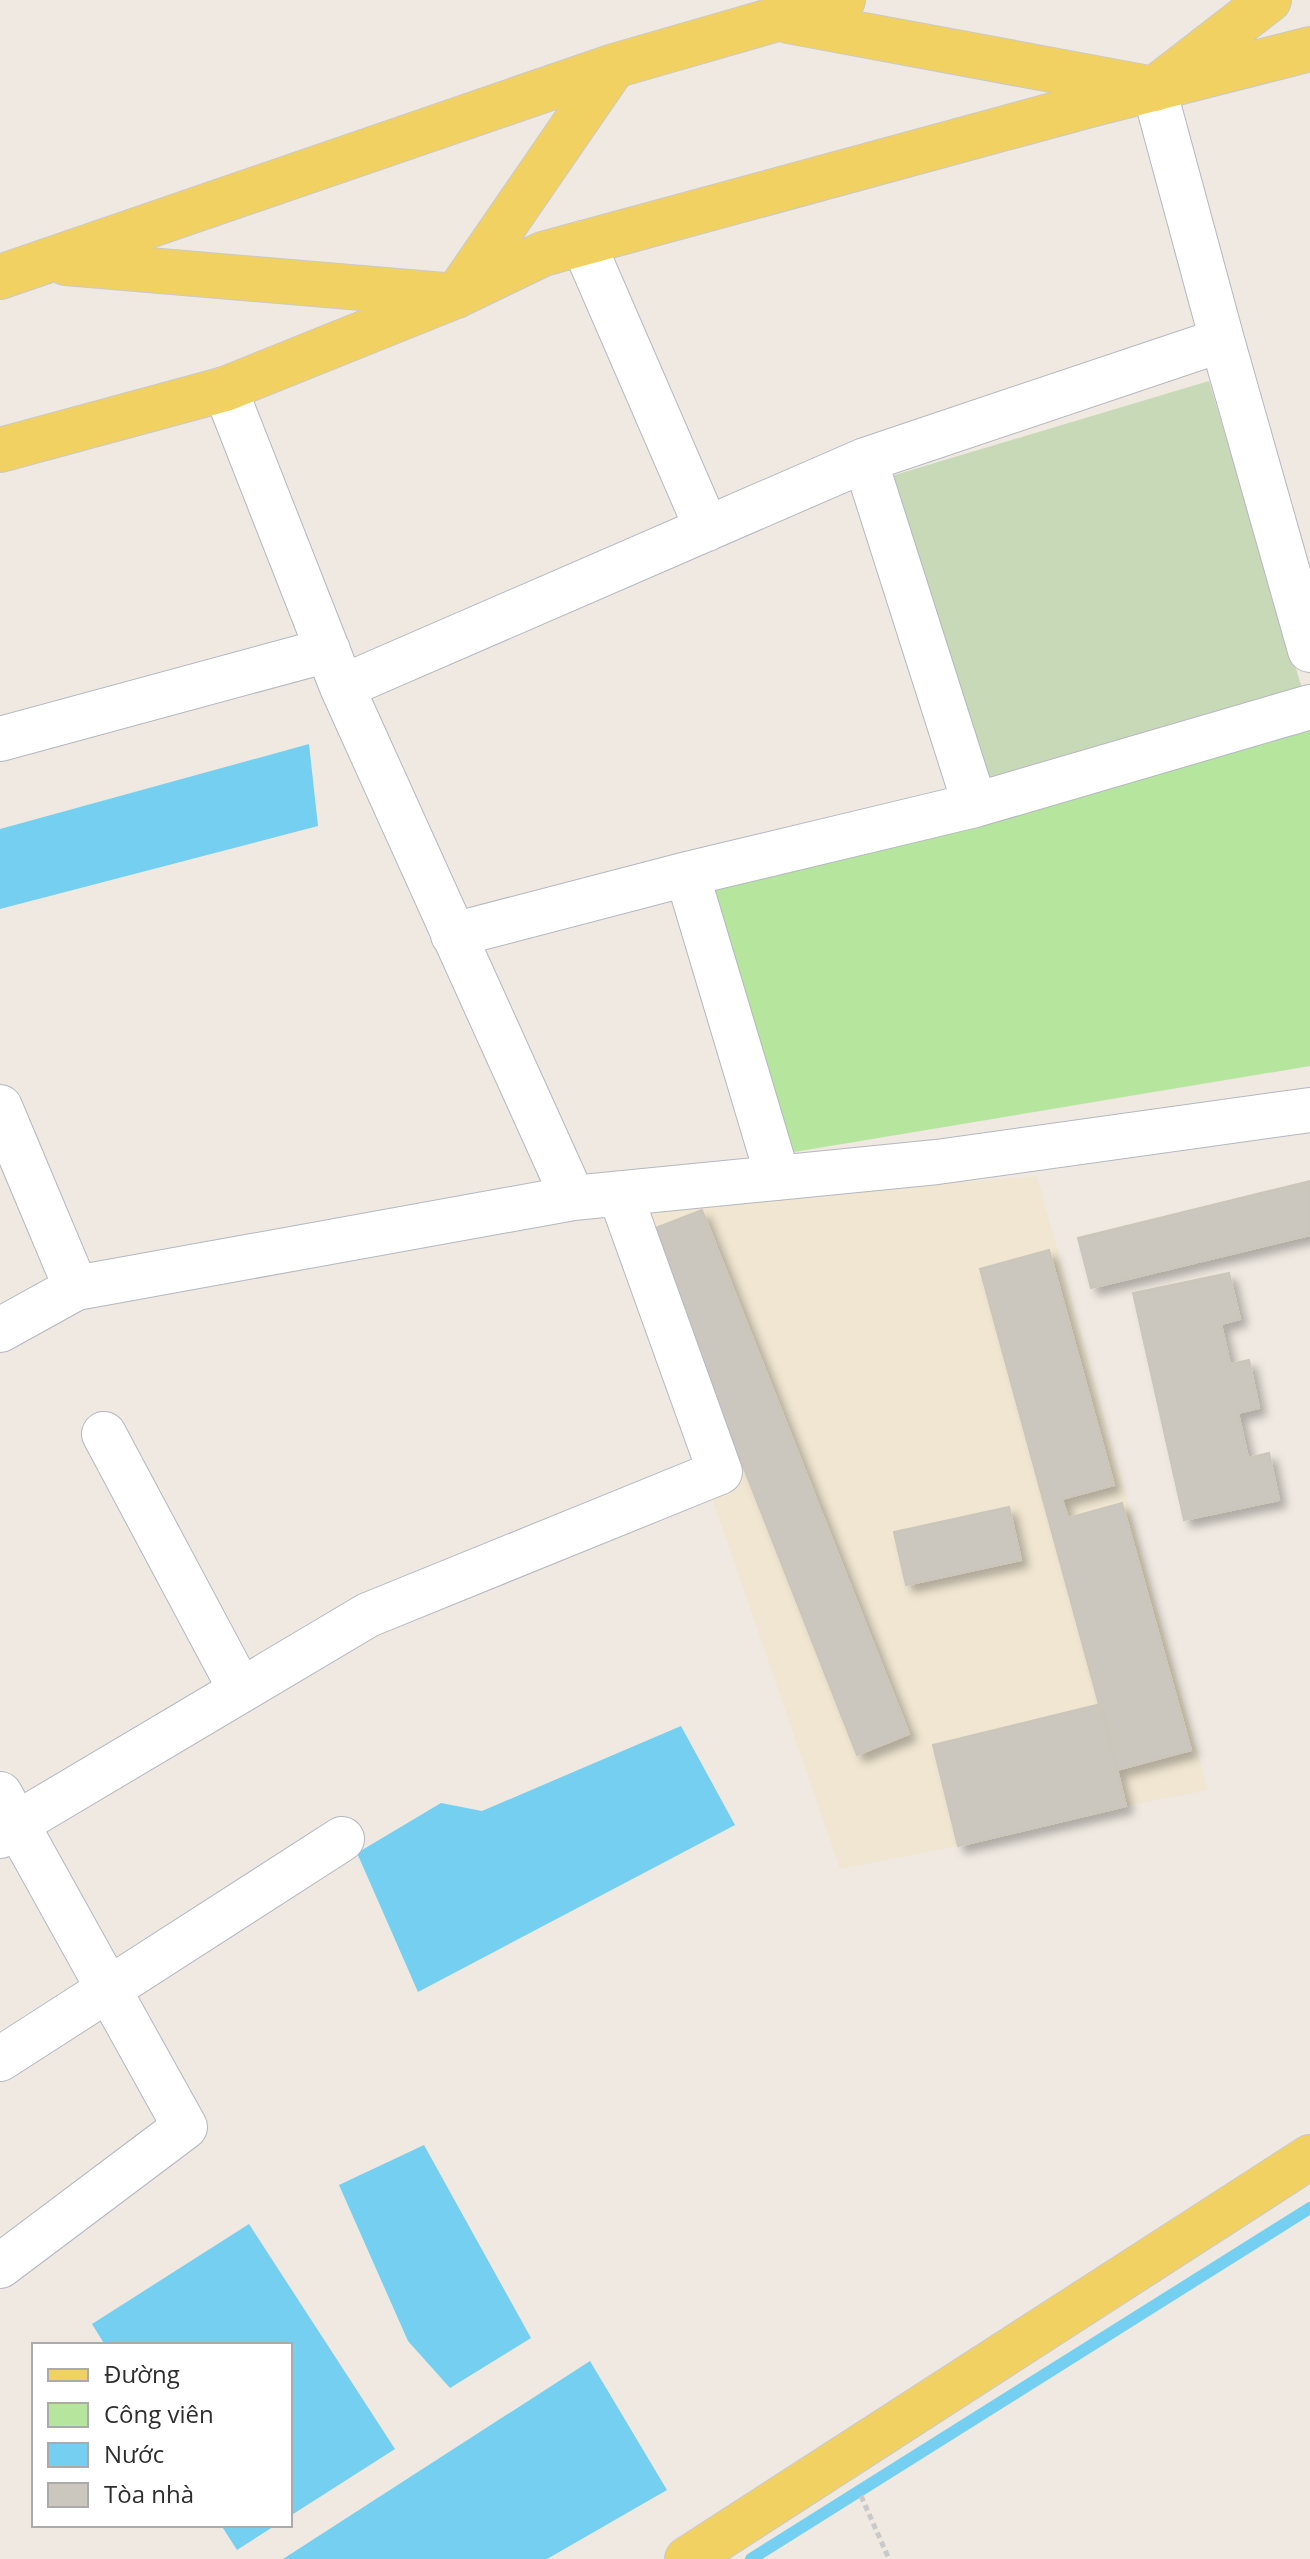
<svg xmlns="http://www.w3.org/2000/svg" width="1310" height="2559" viewBox="0 0 1310 2559" font-family="'Open Sans',sans-serif">
  <defs>
    <filter id="shadow"><feDropShadow dx="7" dy="7" stdDeviation="4" flood-color="#0004"/></filter>
  </defs>
  <rect width="100%" height="100%" fill="#efe9e1"/>
  <path fill="#f0e6d1" d="M1037,1176L1208,1790L1126,1806L958,1846L840,1869L710,1492L647,1208Z"/>
  <path fill="#b6e59e" d="M1310,722V1066L794,1152L703,893Z"/>
  <path fill="#c8d9b8" d="M1209,381L1304,695L982,790L888,477Z"/>
  <path fill="#75cff0" d="M309,744L318,826L0,909V829Z
    M681,1726L735,1825L418,1992L357,1853L441,1803L482,1811Z
    M424,2145L531,2338L450,2388L408,2341L339,2185Z
    M249,2224L395,2449L290,2516V2345H105L92,2324Z
    M590,2361L667,2490L547,2559H283Z
    M221,2525H276L237,2550Z"/>
  <g fill="none" stroke-linecap="round" stroke-linejoin="round">
    <path stroke="#75cff0" stroke-width="12" d="M751,2559L1310,2208"/>
  </g>
  <path fill="#cbc7bf" stroke="#cbc5ba" stroke-width="2" filter="url(#shadow)" d="M1310,1181V1235L1091,1288L1078,1238Z
    M702,1210L909,1734L857,1755L650,1230Z
    M1049,1250L1114,1485L1062,1499L1068,1518L1122,1503L1191,1750L1117,1770L980,1269Z
    M1229,1273L1240,1319L1221,1324L1230,1364L1249,1360L1259,1408L1238,1413L1248,1458L1269,1453L1279,1500L1184,1520L1133,1293Z
    M1009,1507L1021,1560L906,1585L894,1532Z
    M1101,1704L1126,1806L958,1846L933,1745Z"/>
  <g fill="none" stroke-linecap="round" stroke-linejoin="round">
    <defs>
      <path id="minor" d="M1154,89L1222,340L1310,650
        M583,243L707,529
        M225,389L342,687L573,1198
        M865,460L975,805
        M342,687L865,460L1222,340
        M0,739L328,650
        M687,874L778,1178
        M453,935L687,874L975,805L1310,707
        M0,1107L76,1288
        M0,1330L76,1288L573,1198L937,1162L1310,1110
        M104,1434L240,1689
        M0,1794L185,2127L0,2266
        M0,1836L16,1824L368,1615L720,1472L620,1194
        M0,2059L342,1839"/>
      <path id="major" d="M788,21L1154,89L1269,0
        M66,263L456,296L614,66
        M0,277L614,66L843,0
        M0,450L225,389L456,296L543,254L1086,106L1310,49
        M687,2559L1310,2157"/>
    </defs>
    <use href="#minor" stroke="#b4b7c1" stroke-width="46"/>
    <use href="#major" stroke="#c9c9c9" stroke-width="46"/>
    <path stroke="#c9c9c9" stroke-width="5" stroke-dasharray="6 4" stroke-linecap="butt" d="M861,2496L889,2559"/>
    <use href="#minor" stroke="#fff" stroke-width="44"/>
    <use href="#major" stroke="#f2d163" stroke-width="44"/>
  </g>
  <rect x="32" y="2343" width="260" height="184" fill="#ffffff" stroke="#ababab" stroke-width="2"/>
  <rect x="48" y="2369" width="40" height="12" fill="#f2d163" stroke="#ababab" stroke-width="2"/>
  <text x="104" y="2383" font-size="24" fill="#2e2e2e">Đường</text>
  <rect x="48" y="2403" width="40" height="24" fill="#b6e59e" stroke="#ababab" stroke-width="2"/>
  <text x="104" y="2423" font-size="24" fill="#2e2e2e">Công viên</text>
  <rect x="48" y="2443" width="40" height="24" fill="#75cff0" stroke="#ababab" stroke-width="2"/>
  <text x="104" y="2463" font-size="24" fill="#2e2e2e">Nước</text>
  <rect x="48" y="2483" width="40" height="24" fill="#cbc7bf" stroke="#ababab" stroke-width="2"/>
  <text x="104" y="2503" font-size="24" fill="#2e2e2e">Tòa nhà</text>
</svg>
